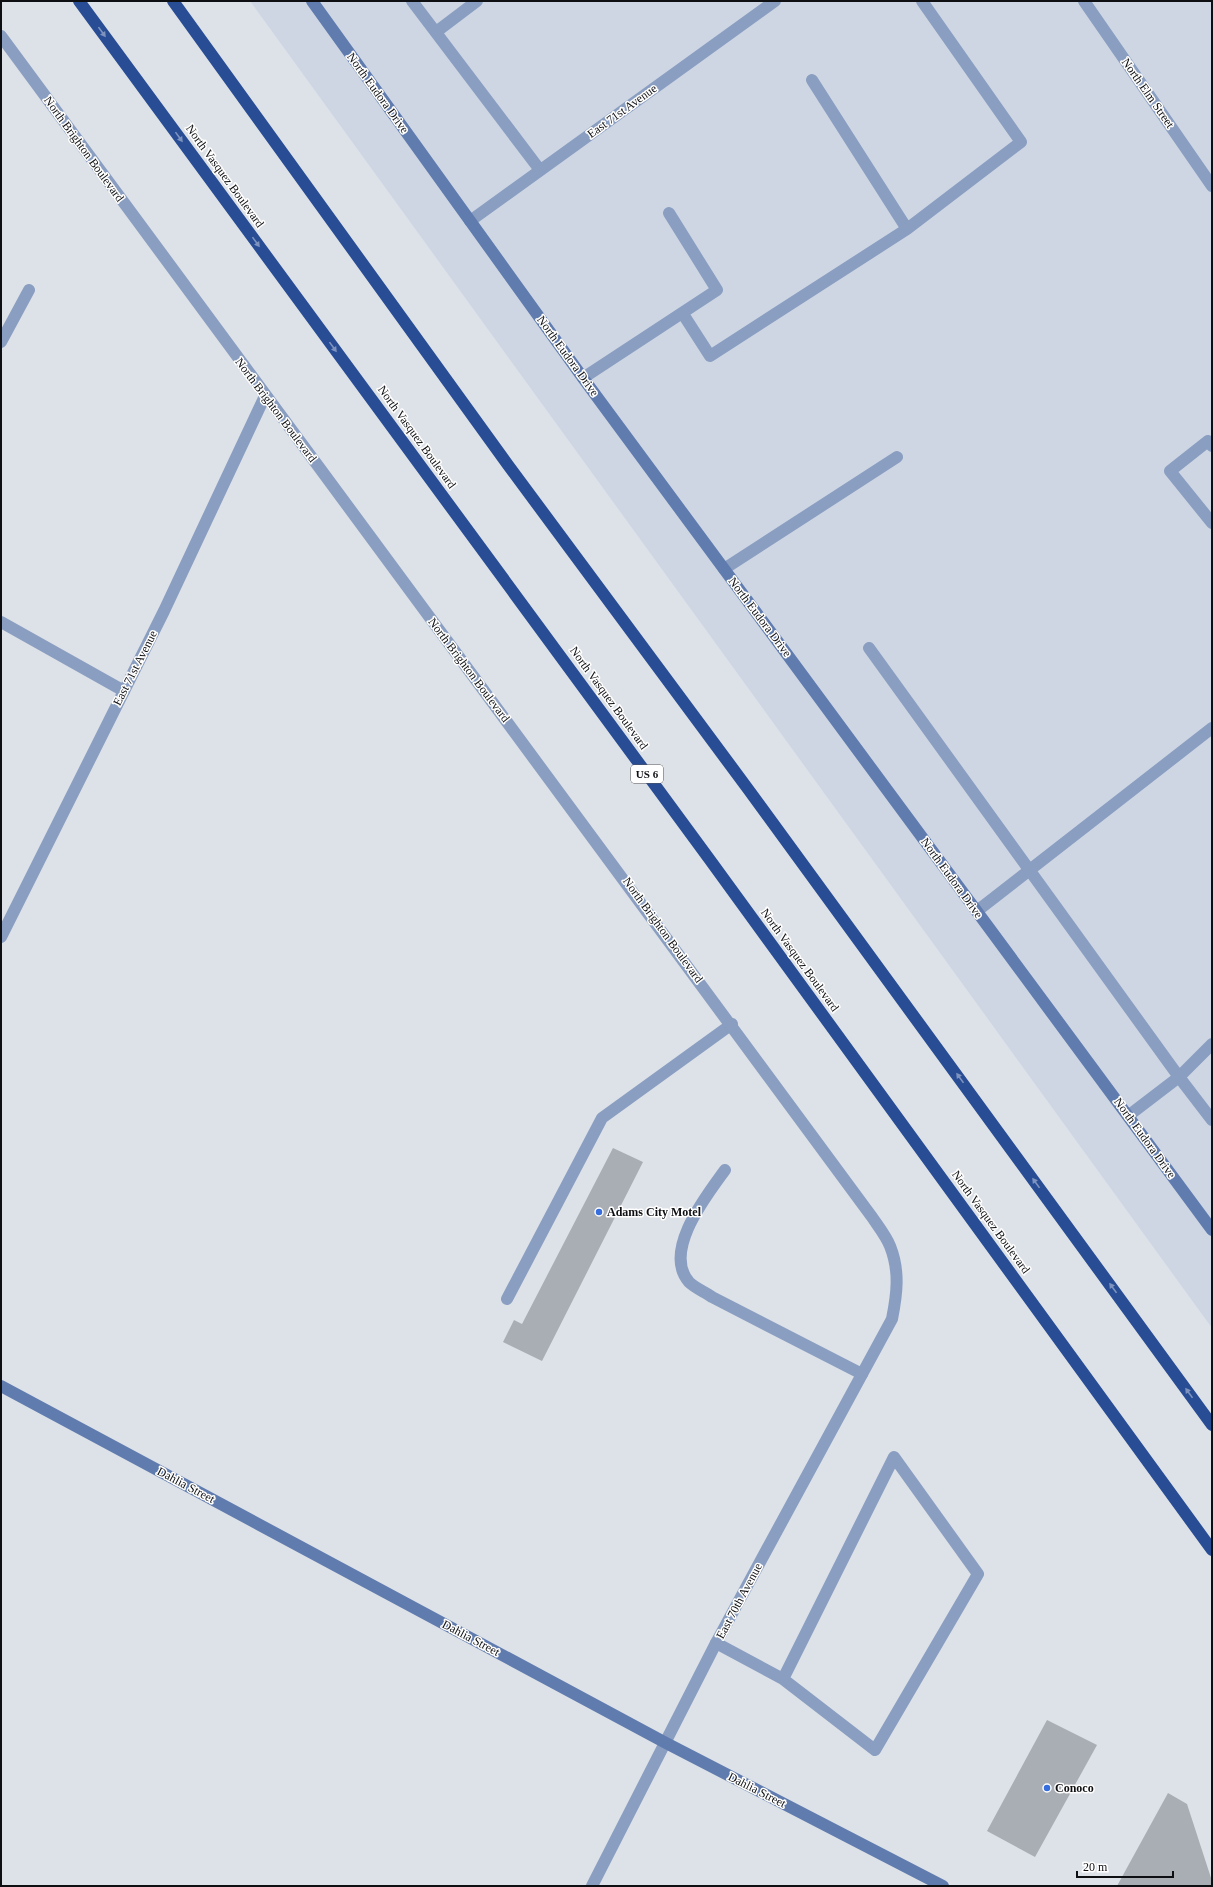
<svg xmlns="http://www.w3.org/2000/svg" width="1213" height="1887" viewBox="0 0 1213 1887" font-family="'Times New Roman',serif">
  <rect width="100%" height="100%" fill="#dde1e8"/>
  <path fill="#ced6e4" d="M250,1H1212V1328Z"/>
  <path fill="#a9adb4" d="M613,1148L643,1162L542,1361L503,1342L514,1320L522,1324Z
    M1047,1720L1097,1745L1035,1857L987,1831Z
    M1168,1793L1187,1804L1212,1881V1886H1117Z"/>
  <g fill="none" stroke-linecap="round" stroke-linejoin="round">
    <path stroke="#8a9ec1" stroke-width="12" d="M412,1L540,170
      M436,32L477,1
      M907,229L1021,142L922,1
      M683,314L710,356L907,229L812,80
      M1,342L29,290
      M583,378L717,290L669,213
      M1212,446L1208,441L1170,471L1212,523
      M724,569L897,457
      M1,622L124,691
      M869,648L1179,1077L1212,1120
      M977,911L1212,728
      M1128,1116L1179,1077L1212,1044
      M725,1170C707,1195 662,1251 689,1282C695,1288 705,1292 712,1297L862,1374
      M507,1299L602,1118L732,1024
      M716,1643L783,1679L894,1457L978,1574L875,1750L783,1679"/>
    <path stroke="#8a9ec1" stroke-width="12" d="M1084,1L1212,186
      M1,36C290,431 584,822 872,1217C878,1226 886,1236 890,1246C900,1271 897,1294 892,1319L716,1643L592,1886
      M470,221L775,1
      M1,937L164,611L265,396"/>
    <path stroke="#607caf" stroke-width="12" d="M312,1L583,378L1212,1230
      M1,1386L666,1743L943,1886"/>
    <path stroke="#284d95" stroke-width="12" d="M79,1L710,860L1212,1550
      M173,1L508,465L748,789L1212,1425"/>
  </g>
  <defs><path id="oneway-solid" d="M-6-.8H1V-3.2L6.5 0L1 3.2V.8H-6Z"/></defs>
  <g fill="#7e94bf">
    <use href="#oneway-solid" transform="translate(102 32) rotate(54)"/>
    <use href="#oneway-solid" transform="translate(179 137) rotate(54)"/>
    <use href="#oneway-solid" transform="translate(256 242) rotate(54)"/>
    <use href="#oneway-solid" transform="translate(333 347) rotate(54)"/>
    <use href="#oneway-solid" transform="translate(960 1078) rotate(-126)"/>
    <use href="#oneway-solid" transform="translate(1036 1183) rotate(-126)"/>
    <use href="#oneway-solid" transform="translate(1113 1288) rotate(-126)"/>
    <use href="#oneway-solid" transform="translate(1189 1393) rotate(-126)"/>
  </g>
  <g fill="#366edd" stroke="#fff" stroke-width="1.5">
    <circle cx="599" cy="1212" r="4"/>
    <circle cx="1047" cy="1788" r="4"/>
  </g>
  <g text-anchor="middle" dominant-baseline="central" stroke-width="3" stroke-linejoin="round" paint-order="stroke">
    <rect fill="#fff" stroke="#565759" stroke-width="1" x="631" y="765" width="32" height="18" rx="3"/>
    <g font-size="11" font-weight="bold" fill="#0e0f12">
      <text x="647" y="774">US 6</text>
    </g>
    <g font-size="12" fill="#0e0f12" stroke="#fff">
      <text transform="translate(378 93) rotate(54)">North Eudora Drive</text>
      <text transform="translate(1148 93) rotate(55)">North Elm Street</text>
      <text transform="translate(622 111) rotate(-36)">East 71st Avenue</text>
      <text transform="translate(84 149) rotate(54)">North Brighton Boulevard</text>
      <text transform="translate(225 176) rotate(54)">North Vasquez Boulevard</text>
      <text transform="translate(568 356) rotate(54)">North Eudora Drive</text>
      <text transform="translate(276 410) rotate(53)">North Brighton Boulevard</text>
      <text transform="translate(417 437) rotate(54)">North Vasquez Boulevard</text>
      <text transform="translate(760 617) rotate(53)">North Eudora Drive</text>
      <text transform="translate(135 668) rotate(-63)">East 71st Avenue</text>
      <text transform="translate(469 670) rotate(53)">North Brighton Boulevard</text>
      <text transform="translate(609 698) rotate(54)">North Vasquez Boulevard</text>
      <text transform="translate(952 878) rotate(54)">North Eudora Drive</text>
      <text transform="translate(663 930) rotate(54)">North Brighton Boulevard</text>
      <text transform="translate(800 960) rotate(54)">North Vasquez Boulevard</text>
      <text transform="translate(1145 1138) rotate(54)">North Eudora Drive</text>
      <text transform="translate(991 1222) rotate(54)">North Vasquez Boulevard</text>
      <text transform="translate(186 1485) rotate(28)">Dahlia Street</text>
      <text transform="translate(739 1601) rotate(-62)">East 70th Avenue</text>
      <text transform="translate(471 1638) rotate(28)">Dahlia Street</text>
      <text transform="translate(757 1790) rotate(27)">Dahlia Street</text>
    </g>
    <g font-size="12" font-weight="bold" fill="#0e0f12" stroke="#fff" text-anchor="start">
      <text x="607" y="1212">Adams City Motel</text>
      <text x="1055" y="1788">Conoco</text>
    </g>
  </g>
  <rect width="1213" height="1887" fill="none" stroke="#0e0f12" stroke-width="4"/>
  <path d="M1077 1871v6h96v-6" fill="none" stroke="#0e0f12" stroke-width="2"/>
  <text x="1083" y="1871" font-size="12" fill="#0e0f12" stroke="#ffffff" stroke-width="3" paint-order="stroke">20 m</text>
</svg>
